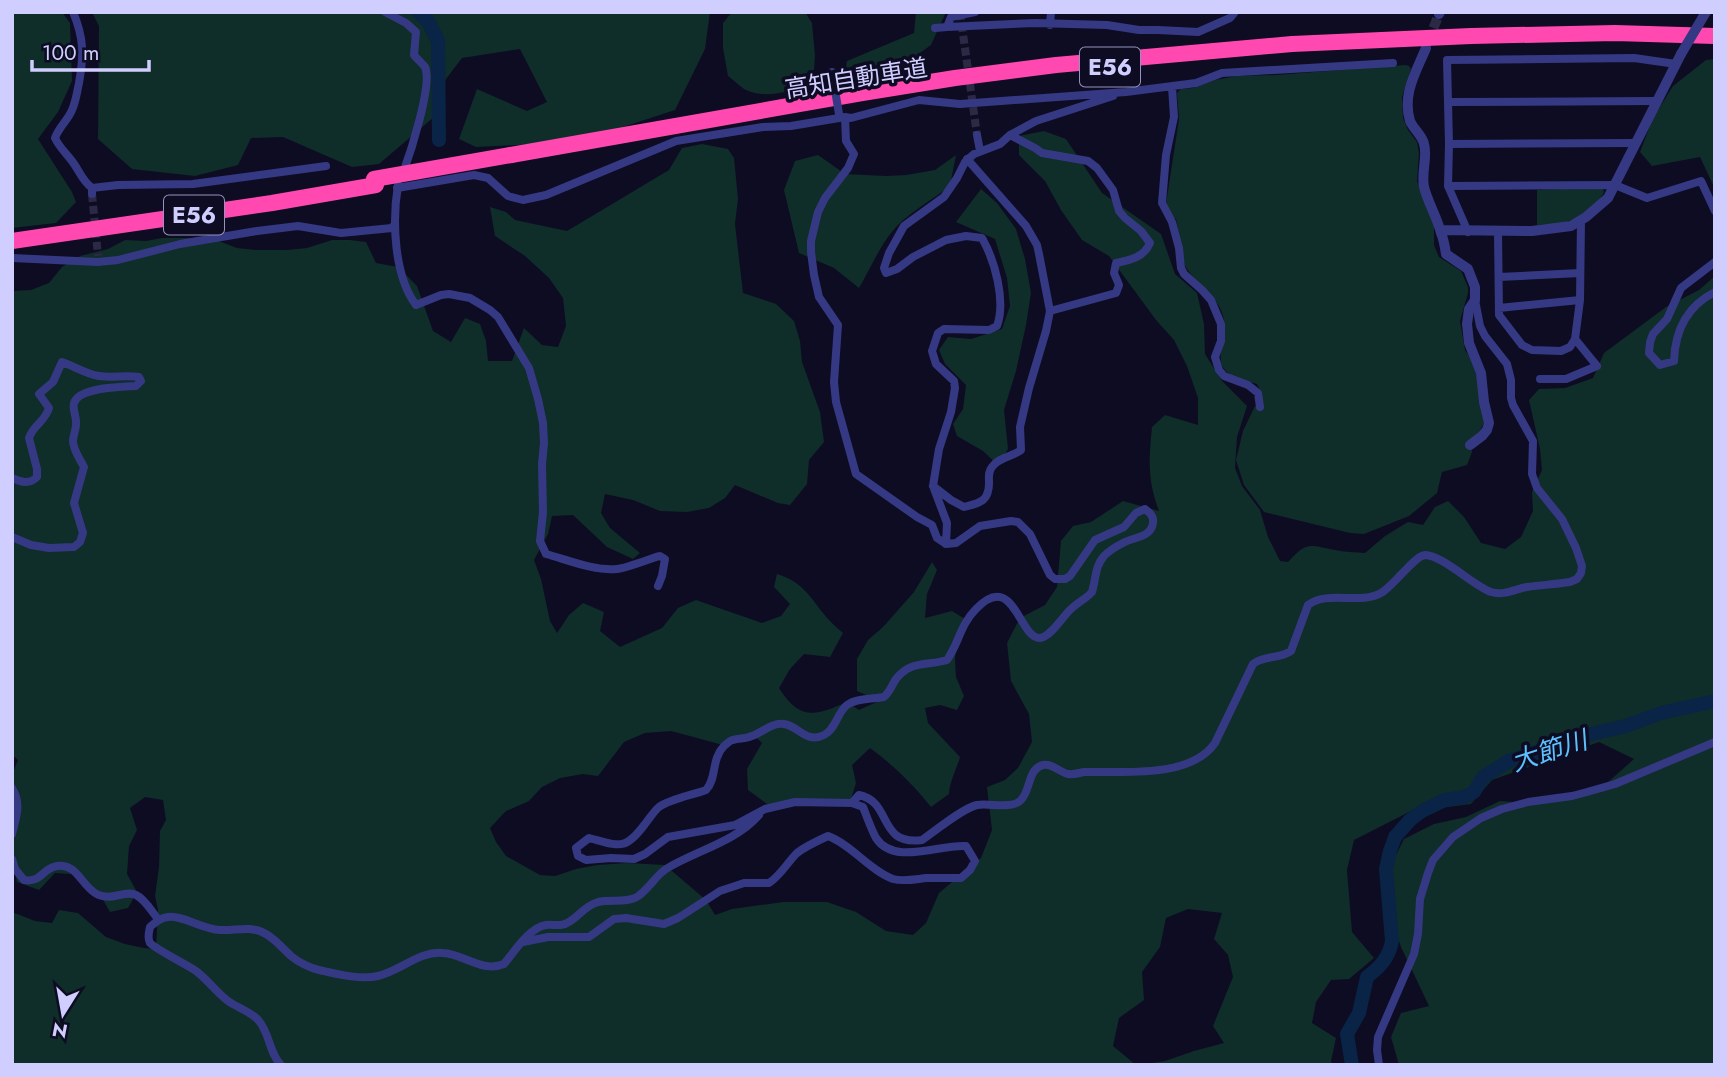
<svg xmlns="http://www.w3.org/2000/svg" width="1727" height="1077" viewBox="0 0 1727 1077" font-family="Jost,'Noto Sans JP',sans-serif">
  <rect width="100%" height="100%" fill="#0e0c23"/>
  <path fill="#0f2d29" d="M12,12H62L70,23L72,81L58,112L38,139L72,192L76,202L56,223L12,228Z
    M92,12H710L705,49L675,110L577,142L476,147L459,139L477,89L527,111L547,102L520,49L462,58L446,79L434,117L379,164L352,167L283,137L251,138L238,165L195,176L132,169L98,139L99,26Z
    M732,12H805L812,23L815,56L813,83C793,90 767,100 746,90C740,87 734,80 728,76L723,48V23Z
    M916,12H946L931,45L896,70L865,80L845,73L847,61L914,33Z
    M1715,59V189L1700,157L1652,166L1640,152L1653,118L1673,86L1706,60Z
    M1405,65L1409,66L1411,69L1402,97L1403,118L1408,130L1417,142L1419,153L1417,181L1434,224V245L1439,257L1461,271L1468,287V293L1460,321L1465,350L1469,356L1479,381L1484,423L1477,436L1470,440L1472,452L1467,465L1442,472L1437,493L1409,516L1364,534L1350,533L1264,512L1244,485L1236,460L1243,431L1255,406H1261V392L1257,384C1248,381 1238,379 1231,375C1212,364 1225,345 1225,329C1225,322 1223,315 1220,308C1210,288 1195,283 1185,266L1176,219L1173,218L1166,204L1179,119L1177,93L1181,89L1193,88L1215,80L1237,76L1276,75Z
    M1044,131L1066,139L1102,193L1161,234L1175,274L1197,293L1204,324L1205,354L1222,381L1247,406L1237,437L1235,468L1242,486L1260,510L1268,537L1280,561L1288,562C1308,540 1310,546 1335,550C1344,552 1355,552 1365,553L1385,536L1408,522L1423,525L1435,507L1448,501L1464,517L1481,543L1505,549L1521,537L1533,511L1532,492L1542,470L1540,449L1529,400L1539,389L1565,388L1593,378L1604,353L1666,307L1699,290L1715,276V1065H1399L1391,1037L1401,1013L1429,1006L1401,947L1391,918L1387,897L1391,865L1404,839L1434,824L1466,817L1500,801L1537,804L1607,783L1634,759L1599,742L1492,780L1471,804L1409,812L1354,840L1347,870L1352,932L1374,958L1349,979L1331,980L1316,1002L1312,1023L1336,1038L1331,1061L1332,1065H1139L1165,1061L1194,1051L1224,1043L1213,1026L1233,977L1228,955L1214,939L1222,913L1188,909L1166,918L1160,947L1142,972L1144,1000L1119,1018L1113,1046L1136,1065H12V912L35,921L52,923L59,910L78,913L106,937L125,944L144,948L156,949L158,910L155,896L159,867L160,831L166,820L163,800L145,797L130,808L137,830L129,846L127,874L137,892L128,908L110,912L99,893L83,875L55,873L39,890L17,882L13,864L12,775L18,760L12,755V291L31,290L49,283L62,267L80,256L108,249L125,240L146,241L162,238H211L237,248L256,250H287L307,248L332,240H350L366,242L376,263L398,267L417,286L433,331L451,342L465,318L480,324L486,341L488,361H512L524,328L542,345L558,347L566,326L563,298L549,278L525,256L495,236L490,207L506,212L515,220L567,231L669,170L682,148L702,144L728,149L734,158L738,199L735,224L743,293L776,304L794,321L800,341L802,362L820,412L824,442L809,460L807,484L790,505L778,503L735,485L725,498L709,508L687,512L660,511L633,500L605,494L601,513L610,528L640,553L633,559L607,547L573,515L552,516L548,534L534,560L541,579L550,621L557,633L569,615L583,603L604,612L600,631L620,647L662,628L678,608L696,600L762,623L781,616L790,604L774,587L777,574C801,581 809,595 823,613C829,621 836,627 843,633L830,657L804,654L790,669L779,688C800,721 815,716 847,702L859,710L879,701L857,691V659L868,640L883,627L914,592L932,562L937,570L927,594L925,618L952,611L965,619L957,633L955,659L956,677L964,696L957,710L940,705L925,708L928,723L960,757C956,771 950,780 949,794L931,807C913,784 893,765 870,748L852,765L856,783L851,799L771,807L748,790L747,769L762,743L751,733L723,745L671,731L645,733L624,742L598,776L583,774L560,778L542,787L529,801L506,811L490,828L496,842L506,856L540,875L555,876L576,869L597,865L627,863L665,865L706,900L715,915L732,909L783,902H827L856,912L886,931L913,935L926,923L939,893L981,858L992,830L987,787L1005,780L1018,768L1032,742L1029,714L1011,681L1007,643L1020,618L1045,605L1057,587L1061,541L1073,526L1091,522L1123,501L1159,511C1147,479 1149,459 1152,427L1165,415L1198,425V398L1187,366L1174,340L1156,320L1109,256L1082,240L1061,210L1045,181L1019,155V136Z
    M818,155L845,174L886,176L906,175L935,170L956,155L950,186C933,199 912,211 897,226C880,244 871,268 859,288L834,268L799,253L784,190L795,161Z
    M1602,187L1604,192C1600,203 1577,220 1565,222C1556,225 1546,224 1537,225V190Z
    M981,189L997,203L1016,229L1025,259L1031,293L1026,325L1016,371L1004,410L1008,449L998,465L983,451L957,436L953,424L963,409L966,385L945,364L939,350L948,337L971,339L1002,329L1010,306L1007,278L995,239L956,222Z"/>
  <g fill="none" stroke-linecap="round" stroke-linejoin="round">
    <path stroke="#092446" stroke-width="14" d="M418,12L428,21L438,41L439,140
      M1352,1065L1347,1034L1359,1013L1367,977C1380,967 1389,958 1392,941L1386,869L1390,851L1395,837L1410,820L1422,811L1445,800L1465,797L1474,792L1483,777L1509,761L1587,735L1626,726L1661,713L1715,701"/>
    <path stroke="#2b2944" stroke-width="8" stroke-dasharray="8 4" stroke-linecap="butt" d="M960,12L977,135
      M92,194L98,256"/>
    <path stroke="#2b2944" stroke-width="10" stroke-dasharray="10 5" stroke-linecap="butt" d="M1428,42L1439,14"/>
    <path stroke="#353984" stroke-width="8" d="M73,12C84,38 84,55 79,83C77,92 76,101 72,110C68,120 59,127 55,138C59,147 66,153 72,161C79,170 82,181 92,188V194
      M385,12L406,23L416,32L414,55C417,59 422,63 425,67C433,84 410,154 403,173
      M975,12L951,17L947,27L1035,23L1107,25L1139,30H1158L1198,32L1230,18L1235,12
      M1050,25L1051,12
      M935,28L947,27
      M1172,87L1174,117L1166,155L1162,203L1172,222L1179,248L1181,268L1184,274L1202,290L1211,300L1221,324V341L1215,357L1219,370L1224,376L1248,385L1258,393L1260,407
      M1449,102L1656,101
      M977,135L980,151
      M1010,135L1035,148L1042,153L1088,161L1097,168L1113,190L1119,211L1125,218L1141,231L1150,243C1144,257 1131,260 1116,263L1114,273L1119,285L1116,293L1050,311
      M1449,144L1636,143
      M398,185C392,221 394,276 416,305L441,295L449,294L470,298L490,310L498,317L529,368L538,399L543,423L544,443L542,464L543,512L540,541L546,554C568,560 594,571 617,569C627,568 657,556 660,556C662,557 663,558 665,559L662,576L658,586
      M1448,186L1615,185L1647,198L1701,181L1715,211
      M92,188L118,185L193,184L326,166
      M397,188L474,175L488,178L508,196L523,200L546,195L676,141L763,127L791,126L845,117L851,118L919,100L960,104L1126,92L1196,83L1222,73L1393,63
      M1468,232L1448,186L1449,144L1447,60L1634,58L1676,64
      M1498,232L1499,315L1522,345L1532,350L1561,351L1570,347L1575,339L1580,300L1581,220
      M12,258L98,262L118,260L180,244L257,231L298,226L341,233L392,228L395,224
      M1715,262L1681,288L1667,319L1653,334L1650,342L1649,353L1660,365L1674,361C1675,331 1687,306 1715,292
      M1499,277L1580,273
      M1499,308L1580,300
      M1540,379H1566L1597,366L1575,339
      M12,478C21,482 29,485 37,477V469L29,438C33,425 45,422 49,408L39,394L53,382L62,362C74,366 86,374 99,376C112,378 125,375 139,377L141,381L136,386C122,387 79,387 74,403C72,410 77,417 76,424C76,430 73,436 73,441C73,450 80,459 84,467L74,503L83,533L80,542L74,547L49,548L31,545L12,537
      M933,486L951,500L964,507C979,503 989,502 989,483C989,477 988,472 992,467C999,457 1012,457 1021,450L1020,427L1029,388L1046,331L1050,311L1039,254L1037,245L1026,226L967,159
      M946,544L947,523L933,486L939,449L951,412L955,388L954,381L936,364L932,351L938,333L944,329L989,330L997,326C1006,301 995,261 982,238L966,236L946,240L913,257L897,269L886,273L884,268L889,253L904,226L944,197L957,178L965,162L974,154L1000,144L1010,135L1036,121L1113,96
      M12,788C22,804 16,817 12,834
      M852,803L859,795C893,802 877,846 922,840C935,831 963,808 977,805C990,803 1010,809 1020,801C1031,792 1027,769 1043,765C1052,763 1059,772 1068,774C1073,775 1079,773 1084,772C1123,771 1190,779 1215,743L1253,664C1264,655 1280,659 1291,651L1308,605C1328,590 1359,605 1381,593C1394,586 1414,556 1425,555C1442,555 1474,586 1491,592C1504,596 1515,589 1527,587C1542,585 1556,584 1570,582L1577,579L1581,573L1582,566L1576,548L1562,519L1537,488L1532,474L1533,441L1513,405L1511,398V380L1507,364L1485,336L1480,326L1475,300
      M12,859L15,869L24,880C42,883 42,868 57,866C76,863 81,884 95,893C110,903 125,889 136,895C145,899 152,912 158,919
      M523,942L548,937H589L614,919L626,918L664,924L678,918L720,891L744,883H769C781,875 787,863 797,853C806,846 817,841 828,836C852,845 869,870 893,879C904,882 916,879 927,878C938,878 950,878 961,878L970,870L975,861L966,846C939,844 894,866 876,838C871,829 867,817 863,807L852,803L795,802L765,809L735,825L668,837L645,854L634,859L611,858L586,860L578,856L576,848L589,838C620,846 625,851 645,824C650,818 654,811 659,807C670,799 693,795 706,790C717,779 711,759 724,746C726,745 730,740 733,740C738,738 744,739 749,737C761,734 771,722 784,724C799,726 806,744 824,735C836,729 837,713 847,705C856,698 874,699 884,697C890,692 892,685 896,679C911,660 927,666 947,660C959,643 960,625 976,609C1014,569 1019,639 1040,638C1051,637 1063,616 1071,609C1078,602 1086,599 1092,592C1096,579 1095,566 1104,556C1109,551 1117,546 1123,543C1133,537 1151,538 1153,523C1154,516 1150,513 1145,509L1136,513L1124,527L1095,540L1070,576L1065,579H1055L1050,575L1030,534L1018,522L1011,521L980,526L956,543L946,544L937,538L932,525L917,517L856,474L836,402L834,382L838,325L819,297L814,275L811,252V241L818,212L825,198L848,168L854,154L846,141L845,117
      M281,1065C269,1053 270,1034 259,1021C252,1012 238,1008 228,1001C216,992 208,980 196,971C187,965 154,948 150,943C147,938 149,932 150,927C156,922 160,918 168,917C182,915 202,929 220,930C234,931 248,926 262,932C274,937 281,947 291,956C298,962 310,968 319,970C337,974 360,980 378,976C401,971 418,951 443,953C464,954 482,973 504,964C514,952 530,927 546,925C554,924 560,927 567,923C579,917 584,906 598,902C610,899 623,903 635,898C647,892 655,876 666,869C697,850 734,843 759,815
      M1379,1065L1377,1050L1378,1037L1414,954L1418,934L1420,899L1428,873L1433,860L1453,837L1481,818L1502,809L1528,802L1572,796L1587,792L1615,784L1715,742"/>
    <path stroke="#353984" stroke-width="10" d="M1439,14L1440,12
      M1426,48C1416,72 1402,94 1410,121C1414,130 1422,135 1424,144C1428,156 1421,172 1424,187C1428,203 1437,217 1441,233C1444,240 1445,247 1446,254L1468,269L1475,287V300L1469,309L1467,324L1469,343L1481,373L1484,402L1489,423L1487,430L1482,436L1470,445
      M1441,230L1532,231L1571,226L1586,217L1608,198L1681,54"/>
    <path stroke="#ff49b1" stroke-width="16" d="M511,155L862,93L955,78L1056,65L1292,44L1471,36L1615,33L1715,36
      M12,241L272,203L376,185"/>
    <path stroke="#353984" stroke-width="8" d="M832,72L839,114"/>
    <path stroke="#353984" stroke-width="10" d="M1681,54L1706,12"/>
    <path stroke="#ff49b1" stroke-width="16" d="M374,179L511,155"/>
  </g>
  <g text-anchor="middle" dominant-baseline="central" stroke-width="7" stroke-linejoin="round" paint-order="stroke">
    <g fill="#0e0c23" stroke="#9594bd" stroke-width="2">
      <rect x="1080" y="47.5" width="60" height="39" rx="5"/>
      <rect x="164" y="195.5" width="60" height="39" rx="5"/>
    </g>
    <g font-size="23" font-weight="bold" fill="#cfceff">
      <text x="1110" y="67">E56</text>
      <text x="194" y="215">E56</text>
    </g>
    <g font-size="24" fill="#cfceff" stroke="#0e0c23">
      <text transform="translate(856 78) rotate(-9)">高知自動車道</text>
    </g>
    <g font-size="26" font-style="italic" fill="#5cc2ff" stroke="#0e0c23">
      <text transform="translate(1549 751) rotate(-18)">大節川</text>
    </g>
  </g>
  <rect width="1727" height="1077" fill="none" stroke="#cfceff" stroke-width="28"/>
  <g transform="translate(63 1014) rotate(191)" stroke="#0e0c23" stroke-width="5" paint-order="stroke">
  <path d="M0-5L12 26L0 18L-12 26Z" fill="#cfceff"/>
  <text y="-10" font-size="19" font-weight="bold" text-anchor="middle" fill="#cfceff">N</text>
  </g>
  <path d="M32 60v10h117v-10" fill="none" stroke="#cfceff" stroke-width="3.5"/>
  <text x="42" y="60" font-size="21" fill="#cfceff" stroke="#0e0c23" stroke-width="5" paint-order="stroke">100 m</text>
</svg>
